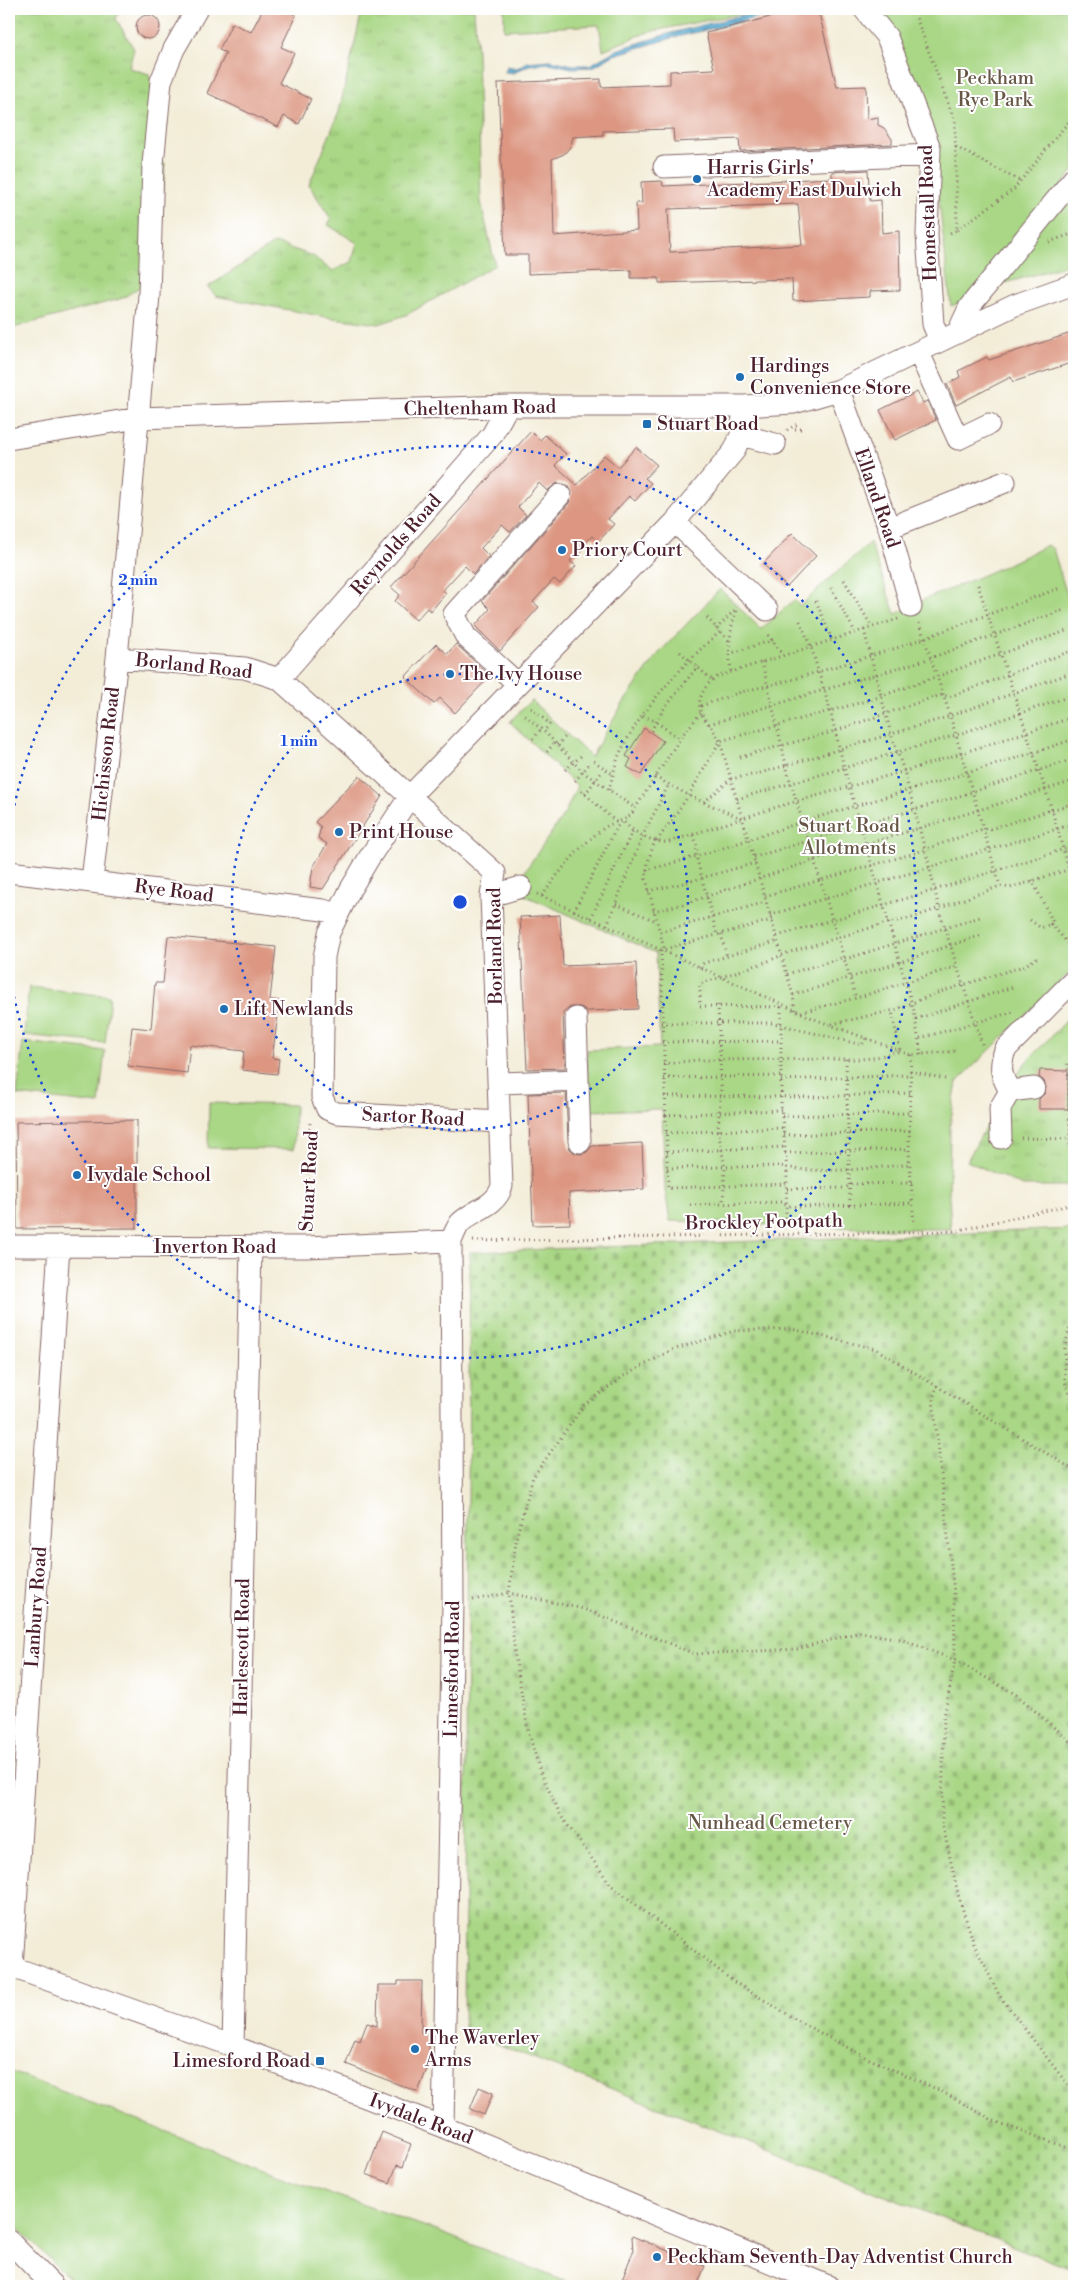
<svg xmlns="http://www.w3.org/2000/svg" width="1083" height="2295" viewBox="0 0 1083 2295" font-family="'Libre Bodoni',serif">
  <defs>
    <pattern id="grass-tufts" width="24" height="20" patternUnits="userSpaceOnUse" patternTransform="scale(1.25)"><rect width="24" height="20" fill="#a9d785"/><path d="M3 7l-1-3M5 7V3M7 7l1-3M15 17l-1-3M17 17v-4M19 17l1-3" fill="none" stroke="#93b873"/></pattern>
    <pattern id="cemetery-stones" width="16" height="16" patternUnits="userSpaceOnUse" patternTransform="scale(1.25)"><rect width="16" height="16" fill="#a9d785"/><path d="M2 7V4a2 2 0 0 1 4 0v3zM10 15v-3a2 2 0 0 1 4 0v3z" fill="#93b873"/></pattern>
    <pattern id="water-waves" width="16" height="10" patternUnits="userSpaceOnUse" patternTransform="scale(1.25)"><rect width="16" height="10" fill="#54abd1"/><path d="M0 5q4-4 8 0t8 0" fill="none" stroke="#488baa"/></pattern>
  </defs>
  <rect width="100%" height="100%" fill="#fff"/>
  <filter id="ink" filterUnits="userSpaceOnUse"><feTurbulence type="fractalNoise" baseFrequency=".02" numOctaves="2"/><feDisplacementMap in="SourceGraphic" scale="10" xChannelSelector="R" yChannelSelector="G"/><feConvolveMatrix kernelMatrix="1 2 1 2 8 2 1 2 1" color-interpolation-filters="sRGB"/></filter>
  <filter id="wash" filterUnits="userSpaceOnUse"><feTurbulence type="fractalNoise" baseFrequency=".0096" numOctaves="4" result="noise"/><feDisplacementMap in="SourceGraphic" scale="20" xChannelSelector="R" yChannelSelector="G"/><feGaussianBlur stdDeviation="1.12" result="paint"/><feColorMatrix in="noise" values="0 0 0 0 0 0 0 0 0 0 0 0 0 0 0 0 0 1.4 0 .05"/><feComposite in="paint" operator="in"/></filter>
  <g filter="url(#wash)">
    <rect width="100%" height="100%" fill="#f3edd8"/>
    <path fill="url(#grass-tufts)" stroke="#7a7b58" d="M9,9H120L116,19L134,49L129,68L149,74L152,86L153,164L165,163L158,275L123,298L9,329Z
      M341,9H474L477,52L481,202L495,265L406,315L379,324L326,317L216,296L208,287L275,243L313,256L332,271L352,262L357,243L328,225L331,219L309,185L339,112L361,15Z
      M1074,1013V1186H1023L967,1161L999,1103L1026,1062Z"/>
    <path fill="url(#cemetery-stones)" stroke="#7a7b58" d="M1074,1229V2270L464,2031L470,1252Z"/>
    <path fill="#a9d785" stroke="#7a7b58" d="M504,9H754L755,11L648,32L603,50L599,25L504,30Z
      M867,9H1074V170L970,299L951,306L933,148Z
      M1074,181V263L989,288Z
      M870,542L895,614C905,611 913,604 923,600C965,583 1007,566 1047,545L1053,549L1074,618V968L957,1082L950,1126L949,1195L951,1229H891L670,1221L665,1190L662,1109L589,1111L587,1050L660,1047L656,953L517,892L518,881L565,813L577,786L510,722L531,700L591,757L624,702L659,653L720,589L761,629L794,600L800,606Z
      M29,987L110,996L105,1043L24,1035Z
      M23,1042L105,1051L99,1104L17,1095Z
      M209,1103L295,1105L294,1149L208,1148Z
      M9,2071L284,2177L429,2228L577,2286H77L9,2220Z"/>
    <path fill="url(#water-waves)" stroke="#4f657e" d="M767,9H794L672,38L614,55L593,67L572,68L550,63L529,65L514,73L505,72L507,66L517,68L527,62L550,60L573,65H590L616,50L671,33Z"/>
    <g id="blocks">
      <path fill="#dc9681" fill-rule="evenodd" d="M263,9H283L296,15L281,47L294,53L279,83L311,99L299,124L284,116L278,127L207,93L226,53L219,50L232,23L251,32Z
        M802,9H818L837,87L866,86L867,119L878,117V125L884,128L892,139V144L740,151L739,139L674,142L673,129L603,131V135L573,137L570,147L564,154L552,159L554,236L637,230L636,203H642L641,182L662,181L663,186L832,178V172L868,170L870,201L881,200L882,233L899,231L900,290L870,291V297L793,301L792,279L659,283V278H631V270L528,274V255H505L498,83L601,79V87L670,84V71L714,69L706,33ZM798,204L802,245L670,252L668,209Z
        M136 27a12 12 0 1 1 24 0a12 12 0 1 1-24 0Z
        M1074,332V362L1013,382L1011,377L956,405L947,384L960,377L958,371L987,357L989,360Z
        M917,392L923,403L927,401L936,420L895,440L880,410Z
        M531,431L540,440L545,435L566,454L555,465L577,485L604,455L618,467L636,447L657,465L645,478L651,483L635,501L629,496L608,519L614,524L598,542L592,536L570,561L576,566L560,584L554,579L533,602L539,607L500,651L475,626L490,609L482,601L569,503L572,492L568,485L557,483L547,491L539,483L518,507L526,515L510,532L502,525L481,548L489,556L473,574L465,566L443,590L446,593L431,611L427,608L416,620L395,601L400,595L391,587Z
        M792,533L816,556L787,587L763,564Z
        M436,644L447,654L456,644L490,676L455,713L440,698L434,704L405,677Z
        M644,728L663,741L641,775L627,767L631,759L626,756Z
        M359,776L382,796L323,889L310,887L313,867L327,844L318,838L321,827L315,822Z
        M560,915L563,966L636,963L638,1009L587,1011L581,1007H570L563,1013L565,1068L527,1069L520,917Z
        M168,936L276,947L270,1000L280,1001L272,1058L279,1059L277,1074L242,1070L244,1051L190,1045L187,1073L128,1066L132,1027L151,1029L155,983H163Z
        M1040,1070L1068,1071V1109H1039V1099L1045,1093L1046,1087L1044,1081L1039,1077Z
        M566,1093L568,1142L570,1149L575,1153L581,1154L587,1152L592,1146L642,1143L644,1189L569,1193L570,1224L533,1225L528,1094Z
        M137,1120V1228L17,1229L16,1122Z
        M398,1981H422L421,2033L429,2034V2064L418,2092L346,2064L355,2039L360,2041L367,2023L377,2026L378,1985H398Z
        M479,2087L493,2093L484,2115L470,2109Z
        M382,2132L411,2144L403,2167L397,2165L390,2183L366,2174Z
        M632,2236L705,2266L697,2286H619L633,2252Z"/>
    </g>
  </g>
  <g filter="url(#ink)">
    <use href="#blocks" fill-opacity="0" stroke="#856768" stroke-width="1"/>
    <g fill="none" stroke-linecap="round" stroke-linejoin="round">
      <defs>
        <path id="minor" d="M864,9L887,37L930,148L927,235L933,324L940,341
          M664,167L930,155
          M958,332L970,306L1074,178
          M919,353L958,439L989,424
          M839,390L889,528L911,607
          M741,435L775,444
          M9,439L138,418L508,406H744L794,403L839,390L1015,305L1074,284
          M675,522L767,610
          M889,528L1005,482
          M117,658L245,668L279,679L495,873L491,896L502,1186C496,1207 474,1209 460,1223C456,1228 454,1235 451,1241L453,1603L443,2127
          M279,679L492,435L508,406
          M518,684L466,637L454,614L560,495
          M9,872L323,910L338,914
          M92,881L117,658L149,295L153,164L161,81L174,49L197,9
          M491,896L521,887
          M576,1018L580,1142
          M499,1083L578,1080
          M1010,1091C1001,1076 999,1068 1005,1050L1074,980
          M500,1122L337,1113L327,1109L322,1097L324,957L329,933L350,890L369,858L410,796L675,522L734,451L741,435L744,406
          M1001,1138L1000,1108L1010,1091L1034,1088
          M9,1246L306,1247L451,1241
          M9,1966L233,2046L443,2127L828,2286
          M12,1967L59,1246
          M233,2046L251,1247
          M9,2241L53,2286"/>
      </defs>
      <use href="#minor" stroke="#856768" stroke-width="23"/>
      <path stroke="#856768" stroke-width="3" stroke-dasharray="1 4" stroke-linecap="butt" d="M913,9L955,122L957,230L947,234
        M956,147L1020,181
        M957,230L1014,189L1074,115
        M1049,242L1074,233
        M795,429H803
        M787,430L799,423
        M844,580L872,627
        M978,585L1052,810L1069,870
        M831,588L855,632
        M816,601L832,640
        M707,618L729,641
        M800,621L811,647L830,710L847,779L914,1011L921,1055
        M919,623L949,712L1000,886
        M716,629L736,609
        M864,630L891,734L904,771L928,861L940,913L983,1047
        M768,635L783,655
        M680,652L711,679
        M729,654L773,640
        M762,662L789,777L856,998
        M731,671C728,649 729,628 738,608
        M701,706L741,692L791,680L900,647L1060,588
        M531,708L550,724L544,731
        M525,716L544,731L583,772L635,808
        M643,716L655,721L680,739
        M709,724L925,660L1064,610
        M651,731L663,710L698,666
        M533,739L541,729
        M557,745L565,737
        M547,752L554,743
        M740,757L835,731L931,698L943,695L949,697L1071,651
        M594,761L614,775
        M565,770L582,755
        M655,777L694,798L743,819
        M575,781L591,762
        M609,790C612,779 615,764 620,753C638,713 686,660 720,632
        M582,791L616,822
        M585,794L603,770
        M737,799L947,738L1074,695
        M704,802L731,779L757,774L941,719L1071,673
        M693,835L697,846L696,856L717,935
        M655,840L648,862L646,879L665,952
        M657,841L689,795L720,741L870,700L1069,630
        M754,857L947,800L1074,759
        M646,870C713,854 778,828 845,809C922,786 999,765 1074,739
        M1032,880L1052,920L1053,923L1051,924L1074,950
        M648,891L680,884L755,863
        M537,894L817,1020L911,1055L957,1051
        M542,896C560,871 579,846 604,828C614,821 622,822 631,815L683,734L701,713
        M765,896L915,853L983,829H990L1074,803
        M616,904L656,921
        M574,911L617,827L623,821C632,832 655,844 669,842L780,806L912,769L1074,717
        M653,911L684,904L814,860L1074,781
        M770,915L1074,824
        M591,918L633,830
        M1030,920L1041,928L1051,924
        M607,925L643,835L669,784
        M660,932L766,902
        M721,934L727,957
        M777,936L925,893L1074,846
        M665,949L772,920
        M661,950L668,1188L787,1184
        M699,967L704,963L778,941
        M787,974L841,958H849L980,917
        M793,995L882,968L982,935
        M718,1005L721,1086L718,1129L725,1169L723,1204
        M781,1007L700,1006V984L766,962L787,953L883,924L912,918L1000,886L1010,888L1074,868
        M781,1007V1105L787,1171L786,1218
        M795,1010L793,995L720,741C715,731 708,724 702,715C694,701 706,682 719,676L898,619
        M801,1012L856,998L958,966
        M916,1019L1013,987
        M661,1023H773L862,1045L866,1038
        M832,1024L895,1010L937,993L1024,966L1040,956
        M920,1038L1013,1012
        M662,1042L780,1041
        M911,1055L909,1151L914,1224
        M1074,1056L1068,1063L1070,1144H1074
        M846,1059L850,1205
        M663,1064L697,1060L860,1059L873,1058L900,1051L892,1011
        M910,1071L945,1079
        M664,1078L781,1076
        M781,1080L910,1075
        M664,1096L815,1097L910,1093
        M665,1115L781,1110
        M782,1116L910,1113
        M666,1133L783,1128
        M784,1135L910,1131
        M1021,1138L1070,1139
        M667,1152L785,1147
        M785,1153L909,1149
        M1074,1156H1070L1071,1179L1074,1178
        M667,1168L781,1166C817,1175 873,1168 911,1164
        M787,1189L845,1188L852,1184L912,1183
        M690,1205L781,1202L790,1206L800,1207L913,1203
        M306,1229L310,1123L312,1121
        M473,1241L955,1231L1074,1204
        M1074,1309L1065,1347V1382L1074,1408
        M937,1385L933,1399L954,1593L955,1660L944,1717L942,1822L959,1898L974,1944L999,1995L1074,2093
        M1074,1470L876,1349L792,1329L734,1331L672,1350L624,1376L584,1405L533,1477L517,1535L509,1593L515,1656L528,1730L540,1771L561,1816L611,1885L734,1982L802,2023L863,2056L941,2091L994,2121L1074,2150
        M473,1600L509,1593L584,1609L695,1654L797,1649L860,1632L900,1639L955,1660L1017,1695L1074,1745"/>
      <use href="#minor" stroke="#fff" stroke-width="21"/>
    </g>
  </g>
  <g fill="none" stroke="#1d4ed8" stroke-width="2.5" stroke-dasharray="2.5 5">
    <circle cx="460" cy="902" r="228"/>
    <path d="M9 835A456 456 0 1 1 9 969"/>
  </g>
  <g fill="#1f6fb2" stroke="#fff" stroke-width="2">
    <circle cx="697" cy="179" r="5"/>
    <circle cx="740" cy="377" r="5"/>
    <rect x="642" y="419" width="10" height="10" rx="2.5"/>
    <circle cx="562" cy="550" r="5"/>
    <circle cx="450" cy="674" r="5"/>
    <circle cx="339" cy="832" r="5"/>
    <circle cx="224" cy="1009" r="5"/>
    <circle cx="77" cy="1175" r="5"/>
    <circle cx="415" cy="2049" r="5"/>
    <rect x="315" y="2056" width="10" height="10" rx="2.5"/>
    <circle cx="657" cy="2257" r="5"/>
  </g>
  <g text-anchor="middle" dominant-baseline="central" stroke-width="4" stroke-linejoin="round" paint-order="stroke">
    <g font-size="19" fill="#665646" stroke="#fff">
      <text x="995" y="78">Peckham<tspan x="995" dy="22">Rye Park</tspan></text>
      <text x="849" y="826">Stuart Road<tspan x="849" dy="22">Allotments</tspan></text>
      <text x="770" y="1823">Nunhead Cemetery</text>
    </g>
    <g font-size="19" fill="#4a1f2b" stroke="#fff" text-anchor="start">
      <text x="707" y="168">Harris Girls'<tspan x="707" dy="22">Academy East Dulwich</tspan></text>
      <text x="750" y="366">Hardings<tspan x="750" dy="22">Convenience Store</tspan></text>
      <text x="657" y="424">Stuart Road</text>
      <text x="572" y="550">Priory Court</text>
      <text x="460" y="674">The Ivy House</text>
      <text x="349" y="832">Print House</text>
      <text x="234" y="1009">Lift Newlands</text>
      <text x="87" y="1175">Ivydale School</text>
      <text x="425" y="2038">The Waverley<tspan x="425" dy="22">Arms</tspan></text>
      <text x="310" y="2061" text-anchor="end">Limesford Road</text>
      <text x="667" y="2257">Peckham Seventh-Day Adventist Church</text>
    </g>
    <g font-size="19" fill="#4a1f2b" stroke="#fff">
      <text transform="translate(928 213) rotate(-92)">Homestall Road</text>
      <text transform="translate(480 408) rotate(-1)">Cheltenham Road</text>
      <text transform="translate(877 498) rotate(71)">Elland Road</text>
      <text transform="translate(396 545) rotate(-49)">Reynolds Road</text>
      <text transform="translate(194 666) rotate(6)">Borland Road</text>
      <text transform="translate(106 754) rotate(-84)">Hichisson Road</text>
      <text transform="translate(174 891) rotate(7)">Rye Road</text>
      <text transform="translate(495 946) rotate(-91)">Borland Road</text>
      <text transform="translate(413 1117) rotate(3)">Sartor Road</text>
      <text transform="translate(309 1181) rotate(-87)">Stuart Road</text>
      <text transform="translate(764 1222) rotate(-1)">Brockley Footpath</text>
      <text x="215" y="1247">Inverton Road</text>
      <text transform="translate(36 1607) rotate(-86)">Lanbury Road</text>
      <text transform="translate(242 1647) rotate(-89)">Harlescott Road</text>
      <text transform="translate(452 1669) rotate(-89)">Limesford Road</text>
      <text transform="translate(421 2119) rotate(21)">Ivydale Road</text>
    </g>
  </g>
  <circle cx="460" cy="902" r="8" fill="#1d4ed8" stroke="#fff" stroke-width="2.5"/>
  <g font-size="15" text-anchor="middle" font-weight="bold" fill="#1d4ed8" stroke="#fff" stroke-width="4" stroke-linejoin="round" paint-order="stroke">
    <text x="138" y="585">2 min</text>
    <text x="299" y="746">1 min</text>
  </g>
  <rect width="1083" height="2295" fill="none" stroke="#fff" stroke-width="30"/>
</svg>
